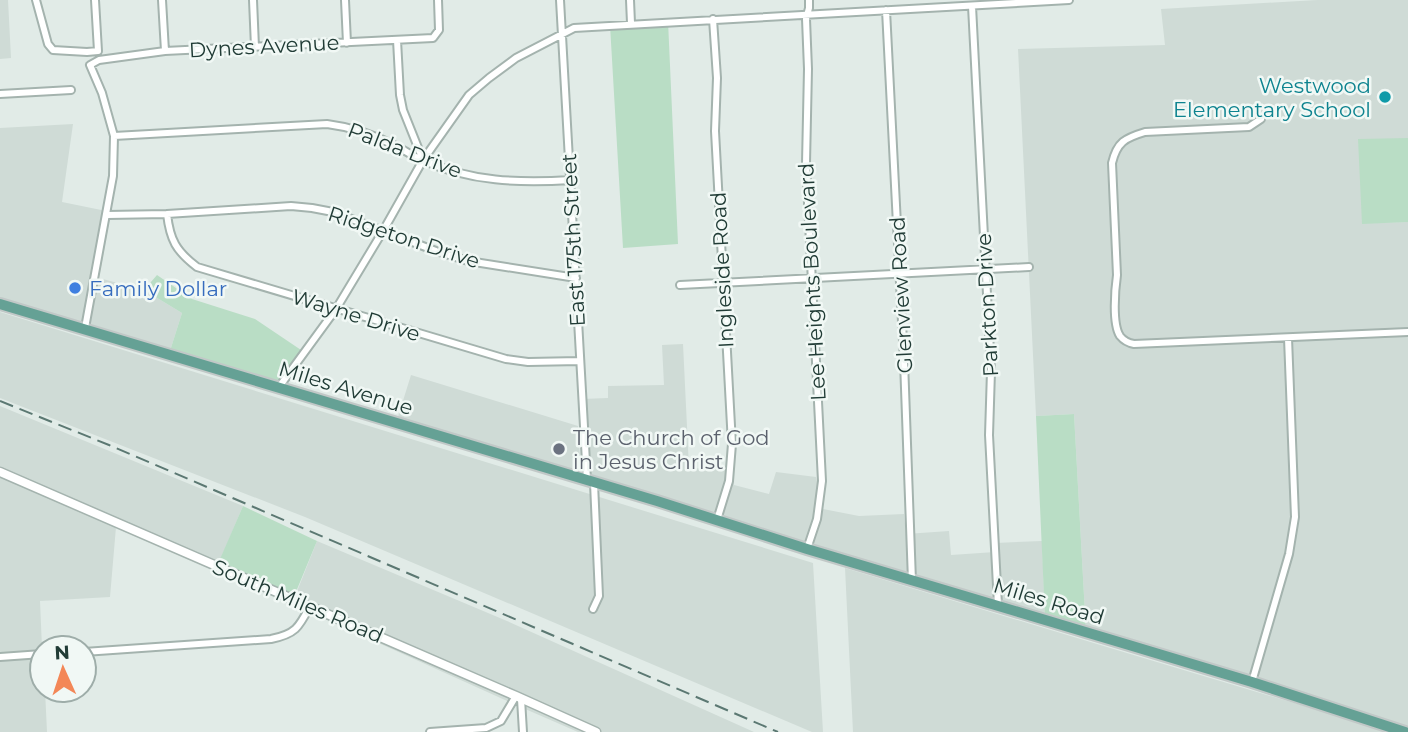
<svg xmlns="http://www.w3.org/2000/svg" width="1408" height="732" viewBox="0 0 1408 732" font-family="Montserrat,sans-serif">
  <rect width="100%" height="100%" fill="#e1ebe7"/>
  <path fill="#cfdbd6" d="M0,0H8L11,58L0,59Z
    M1317,0H1408V138L1362,223L1408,222V732L1086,632L1074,414L1036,416L1018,49L1165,45L1161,9Z
    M73,124L62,202L111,212L99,278L144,290L182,313L169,354L0,304V128Z
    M0,312L813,563L823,732H812L305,517L0,398Z
    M683,344L689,468L734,470V485L769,494L776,472L816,477L823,509L859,516L904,514L906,534L949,531L951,555L995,552V543L1042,541L1045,619L587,481L582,399L608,398V386L664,385L662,345Z
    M411,375L578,426L581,475L397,420Z
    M0,406L243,506L216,570L116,527L110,597L40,601L42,648V690H45L47,732H0Z
    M317,541L507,621L754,732H578L516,705L292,604Z
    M845,568L1117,650L1391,732H853Z"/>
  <path fill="#b9ddc5" d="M668,21L678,244L623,248L610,25Z
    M1408,138V222L1362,224L1358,139Z
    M157,275L192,299L255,319L304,352L279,387L169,354L182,313L144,290Z
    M1074,414L1086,632L1045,619L1036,416Z
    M243,506L317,541L293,599L217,566Z"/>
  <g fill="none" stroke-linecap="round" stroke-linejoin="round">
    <defs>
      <path id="minor" d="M36,0L48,44L53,50L87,52L98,51
        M95,0L98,51
        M162,0L165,51
        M253,0L255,47
        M345,0L347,43
        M560,0L587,480
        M630,0L631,23
        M972,6L991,371L989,435L998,605
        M886,10L904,361L912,581
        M713,19L717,78L715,131L732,444L729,481L717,520
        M397,40L400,95L403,110L423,160
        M0,94L71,90
        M1261,119L1249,127L1145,132C1125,138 1117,142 1112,163L1117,275C1115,289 1112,324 1120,336C1124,341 1128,343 1134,344L1408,332
        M114,136L327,124C351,127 372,134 394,145C403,149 412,156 422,160C470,182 520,183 571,180
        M167,214C170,240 176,251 197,267L506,359L528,362L580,361
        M107,215L167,214L291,206L312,208L333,212L436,251L468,261L576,278
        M680,285L1029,267
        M85,328L113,176L114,136L102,93L90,65L99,60L165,51L433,38L439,30L438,0
        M279,387L336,309L383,231L423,160L469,95L489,78L516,58L574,28L1069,0
        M807,549L817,519L822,481L806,163L808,69L806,19L809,8V0
        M593,609L599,596L594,483
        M84,652L271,639C296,634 299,627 310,606
        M0,657L42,654
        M1252,682L1289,554L1295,517L1288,338
        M521,699L523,732
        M430,732L486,728L501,721L516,696"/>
      <path id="tertiary" d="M0,472L516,696L596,732"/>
      <path id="primary" d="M0,304L657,501L807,549L1129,645L1252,682L1405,732"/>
    </defs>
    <use href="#minor" stroke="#a4b3ae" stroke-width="10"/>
    <use href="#tertiary" stroke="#a4b3ae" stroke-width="11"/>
    <use href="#primary" stroke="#c1c8c7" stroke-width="14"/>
    <use href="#minor" stroke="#fff" stroke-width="6"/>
    <use href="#tertiary" stroke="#fff" stroke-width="8"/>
    <use href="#primary" stroke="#65a195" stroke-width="10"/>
    <path stroke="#5b7872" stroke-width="2" stroke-dasharray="14 7" stroke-linecap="butt" d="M0,401L109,445L778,732"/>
  </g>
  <circle fill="#0f9aa8" stroke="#f1f8f5" stroke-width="2.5" cx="1385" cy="97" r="7"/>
  <circle fill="#3f7fe0" stroke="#f1f8f5" stroke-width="2.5" cx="75" cy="288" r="7"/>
  <circle fill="#6b7280" stroke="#f1f8f5" stroke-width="2.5" cx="559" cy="449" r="7"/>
  <g text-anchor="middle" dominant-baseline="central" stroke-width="5" stroke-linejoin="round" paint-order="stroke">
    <g font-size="21" fill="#213c36" stroke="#f1f8f5">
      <text transform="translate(264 46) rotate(-3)">Dynes Avenue</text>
      <text transform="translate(405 150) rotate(21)">Palda Drive</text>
      <text transform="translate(404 237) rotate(18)">Ridgeton Drive</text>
      <text transform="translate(573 240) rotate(-93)">East 175th Street</text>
      <text transform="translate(722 270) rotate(-93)">Ingleside Road</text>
      <text transform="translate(812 282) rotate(-93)">Lee Heights Boulevard</text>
      <text transform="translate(901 295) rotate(-93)">Glenview Road</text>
      <text transform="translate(987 305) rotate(-93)">Parkton Drive</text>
      <text transform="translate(356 315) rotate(17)">Wayne Drive</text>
      <text transform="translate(346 388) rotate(17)">Miles Avenue</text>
      <text transform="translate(298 601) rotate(23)">South Miles Road</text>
      <text transform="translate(1049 601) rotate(17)">Miles Road</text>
    </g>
    <g font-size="21" fill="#0d838f" stroke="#f1f8f5" text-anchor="end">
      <text x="1371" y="85">Westwood<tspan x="1371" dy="24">Elementary School</tspan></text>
    </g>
    <g font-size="21" fill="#366cbe" stroke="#f1f8f5" text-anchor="start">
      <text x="89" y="288">Family Dollar</text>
    </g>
    <g font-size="21" fill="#5b616d" stroke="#f1f8f5" text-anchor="start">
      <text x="573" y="437">The Church of God<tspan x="573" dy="24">in Jesus Christ</tspan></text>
    </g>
  </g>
  <g transform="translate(63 669) rotate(357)"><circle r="33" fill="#f1f8f5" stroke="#9eada9" stroke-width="2"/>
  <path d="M0-5L12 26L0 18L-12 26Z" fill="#f38757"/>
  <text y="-10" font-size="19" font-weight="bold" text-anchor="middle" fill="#213c36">N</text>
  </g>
</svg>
